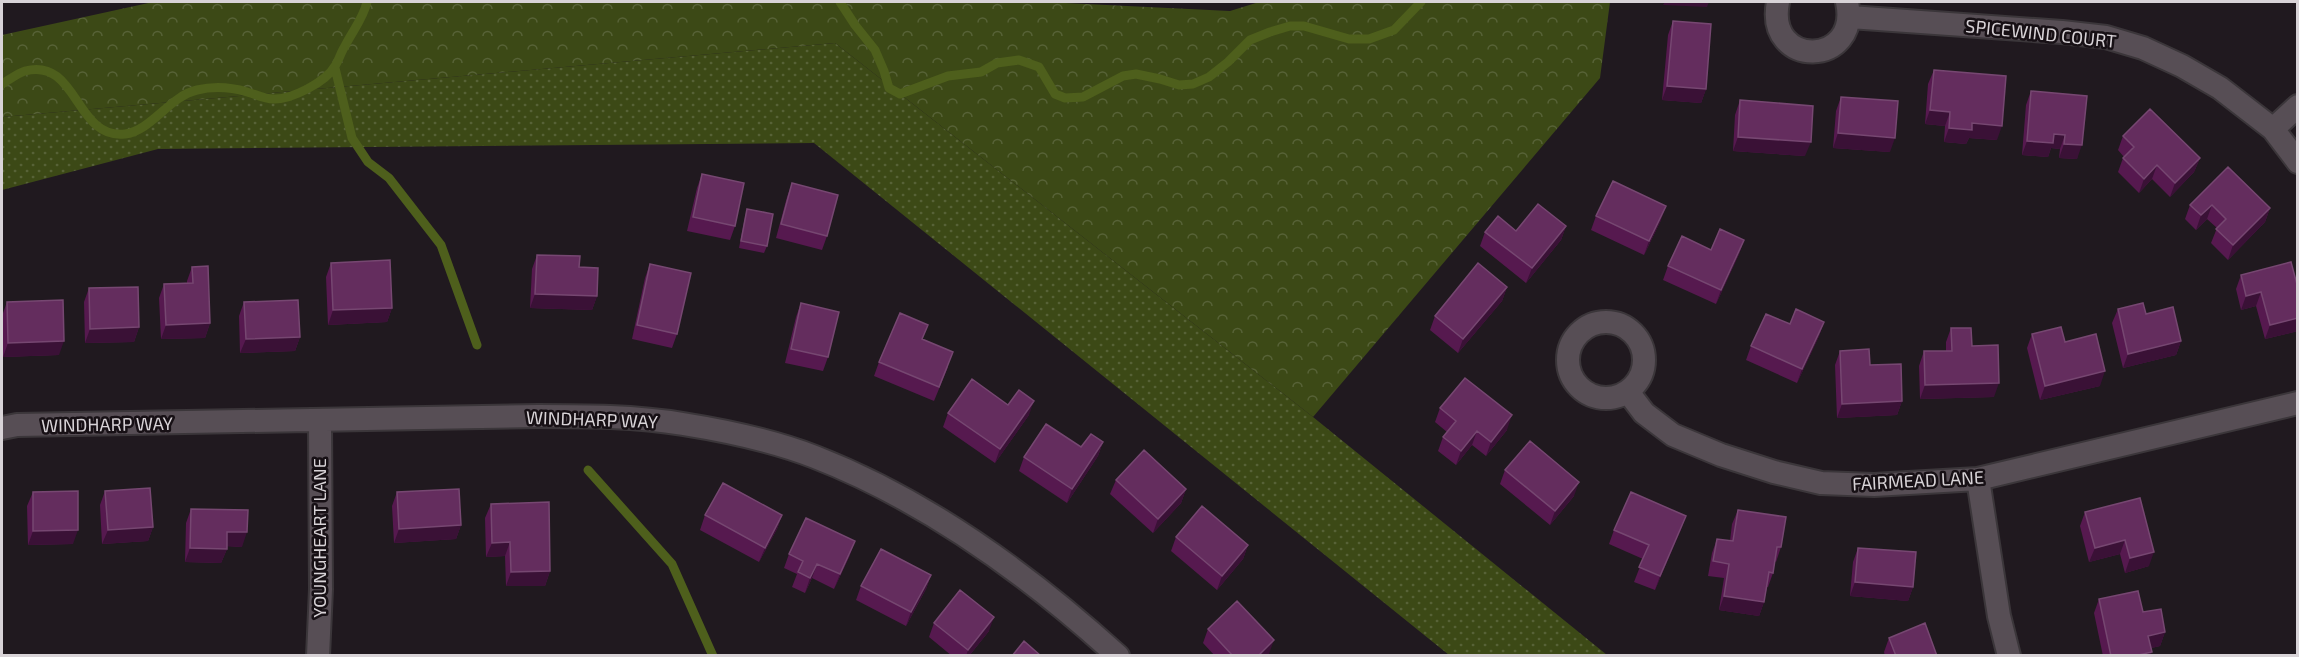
<svg xmlns="http://www.w3.org/2000/svg" width="2299" height="657" viewBox="0 0 2299 657" font-family="'Exo 2',sans-serif">
  <defs>
    <pattern id="grass-dots" width="8" height="8" patternUnits="userSpaceOnUse" patternTransform="scale(1.5)"><rect width="8" height="8" fill="#3c4916"/><path d="M2 2h.1M6 6h.1" fill="none" stroke="#576237" stroke-width="1.8" stroke-linecap="round"/></pattern>
    <pattern id="forest-crowns" width="20" height="18" patternUnits="userSpaceOnUse" patternTransform="scale(1.5)"><rect width="20" height="18" fill="#3c4916"/><path d="M2 6a3 3 0 1 1 6 0M12 15a3 3 0 1 1 6 0" fill="none" stroke="#576237"/></pattern>
  </defs>
  <rect width="100%" height="100%" fill="#20191f"/>
  <path fill="url(#grass-dots)" d="M835,43L1313,417L1607,655H1449L814,143L158,149L2,190V117Z"/>
  <path fill="url(#forest-crowns)" d="M153,2H1045L1230,11L1259,2H1610L1600,78L1313,417L835,43L2,117V35Z"/>
  <g fill="none" stroke-linecap="round" stroke-linejoin="round">
    <path stroke="#4e5f1c" stroke-width="9" d="M840,2L855,25L875,50L884,71L889,88L900,94L948,76L981,72L997,63L1019,60L1039,67L1055,94L1065,98L1083,97L1123,76L1136,74L1160,79L1179,85L1193,84L1209,77L1228,62L1250,40L1270,32L1290,26H1304L1349,39H1369L1394,30L1421,2
      M335,68L352,138L368,162L389,178L441,245L477,345
      M2,84C9,80 18,73 25,71C78,57 75,140 125,134C151,131 170,96 197,90C214,86 230,87 247,92C255,94 264,99 273,99C291,100 326,82 335,66C339,60 341,52 345,46C353,30 363,19 367,2
      M588,470L672,564L713,656"/>
    <defs>
      <path id="minor" d="M1778,2C1765,69 1861,67 1847,2
        M1850,17L2062,32L2106,37L2143,48L2182,66L2220,88L2273,129L2298,162
        M2273,129L2298,106
        M1568 360a38 38 0 1 1 76 0a38 38 0 1 1-76 0Z
        M1628,392L1644,413L1673,435L1721,455L1774,472L1821,483L1874,485L1978,479L2298,403
        M2,428L17,425L538,416C586,416 635,416 683,424C727,431 774,441 815,457C928,501 1029,575 1118,656
        M1978,479L1999,616L2009,656
        M318,656L321,589L320,421"/>
    </defs>
    <use href="#minor" stroke="#3b363a" stroke-width="26"/>
    <use href="#minor" stroke="#574e55" stroke-width="22"/>
  </g>
  <path fill="#56194f" d="M1673,21L1706,89L1701,103L1662,100L1668,35Z
    M1934,70L1997,140L1969,138L1966,144L1944,142L1945,126L1925,124L1928,84Z
    M2031,91L2087,96L2077,159L2059,158L2060,149L2051,148L2048,157L2022,155L2026,105Z
    M1841,97L1890,152L1833,148L1836,111Z
    M1740,100L1805,156L1733,151L1735,115Z
    M2123,136L2200,158L2194,172L2170,197L2152,179L2139,193L2118,172L2123,158L2124,157L2118,150Z
    M2228,167L2270,208L2265,222L2228,260L2211,243L2217,228L2207,219L2196,230L2185,219L2190,205Z
    M702,174L735,226L730,240L687,231L697,188Z
    M792,183L827,236L822,250L776,238L787,197Z
    M747,209L767,246L764,253L739,248L745,217Z
    M1596,216L1661,220L1644,255L1591,230Z
    M1566,226L1561,240L1526,283L1480,246L1485,232L1516,231Z
    M1744,240L1739,254L1716,304L1663,280L1668,266L1711,250Z
    M537,255L579,267L597,296L592,310L530,308L532,269Z
    M331,263L392,308L387,322L328,325L326,277Z
    M650,264L677,334L672,348L632,339L645,278Z
    M192,267L210,323L205,338L161,339L159,298L164,284L187,283V281Z
    M2241,275L2298,288V331L2265,339L2256,306L2241,310L2236,289Z
    M1507,287L1502,301L1458,353L1430,330L1435,316Z
    M89,288L139,327L134,342L85,343L84,302Z
    M7,302L59,355L3,357L2,316Z
    M244,302L300,337L295,351L240,353L239,316Z
    M801,303L828,357L823,371L785,363L796,317Z
    M2118,309L2146,314L2181,341L2176,355L2123,368L2112,323Z
    M1824,322L1819,336L1797,383L1746,360L1751,346L1790,324Z
    M1951,328L1972,346L1994,397L1920,399L1919,366L1924,351H1946V342Z
    M2032,334L2065,342L2100,386L2040,400L2027,348Z
    M1840,351L1870,365L1902,401L1897,415L1837,418L1835,365Z
    M879,362L948,367L934,401L874,376Z
    M1008,405L1029,415L995,463L943,427L948,413Z
    M1440,408L1507,430L1486,456L1472,445L1456,465L1438,451L1443,437L1447,432L1435,422Z
    M1103,442L1098,456L1067,503L1019,471L1024,457L1081,447Z
    M1505,470L1574,496L1550,525L1500,484Z
    M1116,480L1186,489L1181,503L1153,533L1110,494Z
    M105,491L153,527L148,541L102,544L100,505Z
    M33,492L73,544L28,545L27,506Z
    M397,492L461,525L456,539L394,543L392,506Z
    M2140,498L2149,566L2125,573L2120,554L2089,562L2080,526L2085,512Z
    M491,504L550,571L545,586H506L505,556L486,557L485,518Z
    M191,509L242,547L227,546V549L221,563L185,562L186,523Z
    M1738,510L1781,547L1776,562L1775,561L1773,573L1768,587H1767L1764,602L1759,616L1719,610L1724,578L1708,576L1712,553L1717,539L1730,541L1732,524Z
    M705,515H782L777,529L759,562L700,530Z
    M1686,516L1655,590L1634,582L1643,559L1609,544L1614,530Z
    M1176,537L1248,545L1243,559L1217,590L1171,551Z
    M1858,548L1913,587L1908,601L1850,596L1853,562Z
    M789,554L850,555L834,589L812,578L805,593L792,587L797,574L784,568Z
    M931,575L926,589L906,626L856,600L861,586Z
    M2099,599L2143,612L2165,632L2160,646L2151,648L2150,656H2103L2094,613Z
    M934,623L989,631L969,656H952L929,637Z
    M1208,629L1269,654L1268,656H1215L1203,643Z
    M1889,638L1937,656H1885L1884,652Z"/>
  <path fill="#3a1136" d="M1665,2H1709L1707,7L1663,5Z
    M1667,86L1706,89L1701,103L1662,100Z
    M1930,110L1950,112L1945,126L1925,124Z
    M1972,123L2002,126L1997,140L1969,138L1966,144L1944,142L1949,128Z
    M1838,133L1895,138L1890,152L1833,148Z
    M2054,134L2065,135L2060,149L2051,148L2048,157L2022,155L2027,141Z
    M1738,137L1811,142L1805,156L1733,151Z
    M2064,144L2082,145L2077,159L2059,158Z
    M2200,158L2194,172L2170,197L2175,183Z
    M2157,165L2152,179L2139,193L2144,179Z
    M2212,205L2207,219L2196,230L2201,215Z
    M1666,206L1661,220L1644,255L1649,241Z
    M2270,208L2265,222L2228,260L2233,245Z
    M1566,226L1561,240L1526,283L1532,268Z
    M1744,240L1739,254L1716,304L1721,290Z
    M1507,287L1502,301L1458,353L1463,339Z
    M2261,292L2256,306L2241,310L2246,296Z
    M535,294L597,296L592,310L530,308Z
    M392,308L387,322L328,325L333,310Z
    M2298,318V331L2265,339L2270,325Z
    M1824,322L1819,336L1797,383L1802,369Z
    M210,323L205,338L161,339L166,325Z
    M139,327L134,342L85,343L90,329Z
    M300,337L295,351L240,353L246,339Z
    M64,341L59,355L3,357L8,343Z
    M2181,341L2176,355L2123,368L2128,354Z
    M2105,371L2100,386L2040,400L2045,386Z
    M1999,383L1994,397L1920,399L1925,385Z
    M1034,401L1029,415L995,463L1000,449Z
    M1902,401L1897,415L1837,418L1842,404Z
    M1512,415L1507,430L1486,456L1491,442Z
    M1477,431L1472,445L1456,465L1461,451Z
    M1103,442L1098,456L1067,503L1072,489Z
    M1579,482L1574,496L1550,525L1555,511Z
    M1186,489L1181,503L1153,533L1158,519Z
    M782,515L777,529L759,562L765,548Z
    M1686,516L1681,530L1655,590L1660,576Z
    M461,525L456,539L394,543L399,529Z
    M153,527L148,541L102,544L108,530Z
    M78,530L73,544L28,545L33,531Z
    M227,532H247L242,547L222,546Z
    M2125,540L2120,554L2089,562L2095,548Z
    M855,541L850,555L834,589L840,574Z
    M510,542L505,556L486,557L492,543Z
    M1248,545L1243,559L1217,590L1222,576Z
    M190,548L227,549L221,563L185,562Z
    M2154,552L2149,566L2125,573L2130,558Z
    M817,564L812,578L805,593L810,578Z
    M550,571L545,586H506L511,572Z
    M931,575L926,589L906,626L911,612Z
    M1855,582L1913,587L1908,601L1850,596Z
    M1724,596L1764,602L1759,616L1719,610Z
    M994,617L989,631L969,656H966L968,650Z
    M2165,632L2160,646L2143,650L2148,636Z
    M1274,640L1269,654L1268,656H1258Z
    M2152,652L2150,656H2134Z"/>
  <path fill="#642d5e" stroke="#764771" stroke-width="1.5" d="M1673,21L1711,24L1706,89L1667,86Z
    M1934,70L2006,76L2002,126L1972,123V130L1949,128L1950,112L1930,110Z
    M2031,91L2087,96L2082,145L2064,144L2065,135L2054,134L2053,143L2027,141Z
    M1841,97L1898,101L1895,138L1838,133Z
    M1740,100L1813,106L1811,142L1738,137Z
    M2150,109L2200,158L2175,183L2157,165L2144,179L2123,158L2134,147L2123,136Z
    M2228,167L2270,208L2233,245L2216,229L2226,219L2212,205L2201,215L2190,205Z
    M702,174L744,183L735,226L693,217Z
    M1613,181L1666,206L1649,241L1596,216Z
    M792,183L838,195L827,236L781,224Z
    M1538,204L1566,226L1532,268L1485,232L1498,216L1516,231Z
    M747,209L773,214L767,246L741,241Z
    M1720,229L1744,240L1721,290L1668,266L1682,236L1711,250Z
    M537,255L580,256L579,267L598,268L597,296L535,294Z
    M390,260L392,308L333,310L331,263Z
    M2291,262L2298,288V318L2270,325L2261,292L2246,296L2241,275Z
    M1478,263L1507,287L1463,339L1435,316Z
    M650,264L691,273L677,334L637,325Z
    M208,266L210,323L166,325L164,284L193,283L192,267Z
    M138,287L139,327L90,329L89,288Z
    M63,300L64,341L8,343L7,302Z
    M298,300L300,337L246,339L244,302Z
    M801,303L839,312L828,357L791,349Z
    M2143,303L2146,314L2173,307L2181,341L2128,354L2118,309Z
    M1796,309L1824,322L1802,369L1751,346L1766,314L1790,324Z
    M900,313L928,325L922,339L953,352L939,387L879,362Z
    M2061,327L2065,342L2096,334L2105,371L2045,386L2032,334Z
    M1951,328H1971L1972,346L1998,345L1999,383L1925,385L1924,351H1952Z
    M1869,349L1870,365L1901,364L1902,401L1842,404L1840,351Z
    M1465,378L1512,415L1491,442L1477,431L1461,451L1443,437L1456,421L1440,408Z
    M972,379L1008,405L1019,390L1034,401L1000,449L948,413Z
    M1046,424L1081,447L1091,434L1103,442L1072,489L1024,457Z
    M1530,441L1579,482L1555,511L1505,470Z
    M1144,450L1186,489L1158,519L1116,480Z
    M723,483L782,515L765,548L705,515Z
    M150,488L153,527L108,530L105,491Z
    M459,489L461,525L399,529L397,492Z
    M78,491V530L33,531V492Z
    M1631,492L1686,516L1660,576L1639,567L1649,545L1614,530Z
    M2140,498L2154,552L2130,558L2125,540L2095,548L2085,512Z
    M549,502L550,571L511,572L510,542L492,543L491,504Z
    M1202,506L1248,545L1222,576L1176,537Z
    M191,509L248,510L247,532H227V549L190,548Z
    M1738,510L1786,517L1781,547H1777L1773,573L1769,572L1764,602L1724,596L1729,564L1713,561L1717,539L1733,541Z
    M806,518L855,541L840,574L817,564L810,578L798,572L803,561L789,554Z
    M1858,548L1916,552L1913,587L1855,582Z
    M881,549L931,575L911,612L861,586Z
    M960,590L994,617L968,650L934,623Z
    M2138,591L2143,612L2161,609L2165,632L2148,636L2152,652L2134,656H2111L2099,599Z
    M1237,601L1274,640L1258,656H1233L1208,629Z
    M1925,623L1937,656H1896L1889,638Z
    M1024,641L1041,656H1012Z"/>
  <g text-anchor="middle" dominant-baseline="central" stroke-width="5" stroke-linejoin="round" paint-order="stroke">
    <g font-size="18" fill="#d8d3d7" stroke="#171015">
      <text transform="translate(2041 33) rotate(6)">SPICEWIND COURT</text>
      <text transform="translate(592 419) rotate(2)">WINDHARP WAY</text>
      <text transform="translate(107 424) rotate(-1)">WINDHARP WAY</text>
      <text transform="translate(1918 480) rotate(-3)">FAIRMEAD LANE</text>
      <text transform="translate(319 538) rotate(-90)">YOUNGHEART LANE</text>
    </g>
  </g>
  <rect width="2299" height="657" fill="none" stroke="#d8d3d7" stroke-width="6"/>
</svg>
